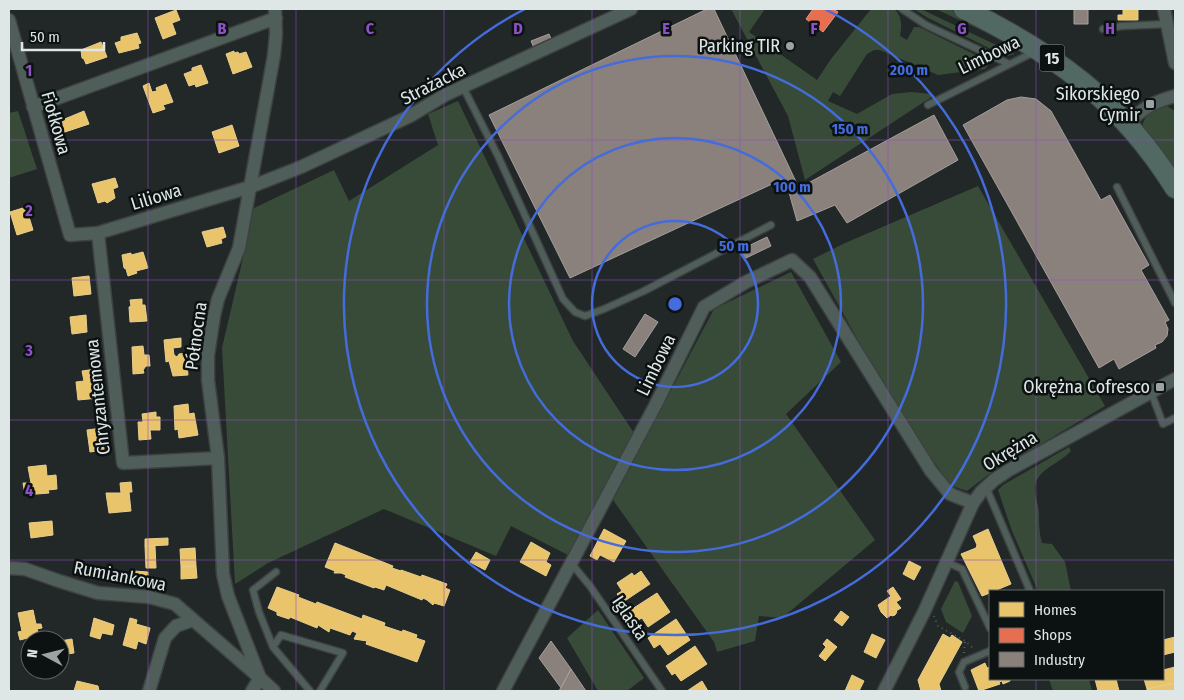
<svg xmlns="http://www.w3.org/2000/svg" width="1184" height="700" viewBox="0 0 1184 700" font-family="'Fira Sans Condensed',sans-serif">
  <rect width="100%" height="100%" fill="#222728"/>
  <path fill="#384b38" d="M731,9H765L749,32L817,80L831,59L871,9H895C902,18 902,25 900,36L907,40L914,27H919L988,61L989,64L985,69L938,75L880,50H874L867,54L840,96L833,92L828,101L857,114L892,94L911,92L932,94L933,96L805,180L788,116Z
    M914,9H921L1015,54L1008,56L999,53L928,18Z
    M936,9H950L1019,48Z
    M458,101L573,341L634,433L568,555L511,526L496,556L384,509L268,563L235,584L222,348L250,228L252,209L334,170L349,201L438,145L428,114Z
    M1160,105L1167,106L1175,111V171L1143,131V123L1147,114Z
    M18,111L37,169L9,178V113Z
    M978,186L1105,406L1031,450L1009,459L967,491L952,486L946,479L890,398L813,259L845,243Z
    M791,272L841,362L786,414L875,540L782,618L759,616L755,641L717,652L714,642L613,500L714,309Z
    M1069,447L1071,451C1062,461 1045,467 1038,478C1031,489 1038,501 1039,512C1039,523 1039,532 1042,543L1052,544L1065,562L1071,591H1038L1012,531L998,490L1003,485Z
    M955,581L958,582L972,616L963,633L946,622L941,609Z
    M598,610L644,678L627,691H598L567,638Z
    M1049,679H1089L1092,691H1053Z"/>
  <path fill="#e9c46a" stroke="#e6ce8f" d="M1123,9H1138V20H1118V15H1123Z
    M176,10L180,20L172,23L176,34L163,39L155,18Z
    M137,33L141,43L138,44L139,48L119,53L115,43L121,41V37Z
    M101,42L107,57L86,64L84,59L82,58L81,50Z
    M234,51V53L238,52L239,54L246,52L252,67L233,74L226,54Z
    M201,65L208,83L196,87L195,84L189,86L184,74L192,71V68Z
    M149,83L152,92L157,91L156,88L166,84L173,102L163,105L165,109L153,113L143,86Z
    M84,111L89,124L59,134L55,123Z
    M232,125L239,146L219,153L212,132Z
    M115,178L118,187L113,189L115,198L107,203L105,201L98,203L92,184Z
    M26,207L33,230L17,235L10,212Z
    M223,227L226,237L221,239L222,243L207,247L202,232Z
    M143,252L148,268L136,271L137,273L128,276L126,269L124,268L122,255L131,253V255Z
    M89,276L91,294L74,296L72,278Z
    M142,299V305H145L147,321L130,322L129,307L131,306L130,300Z
    M86,315L87,332L72,334L70,317Z
    M181,338V347L173,348L174,355L177,357L179,354L186,353L188,375L173,376L169,361L166,362L164,340Z
    M143,346L144,355H149L150,366H146L143,370L144,373L133,374L132,347Z
    M96,369L97,381H95L99,398L78,400L76,382L84,381L82,371Z
    M188,404L189,414L194,413L198,435L179,438L178,429L175,430L174,406Z
    M156,412V417H160V430H150L151,439L139,440L138,422H143L142,414Z
    M102,428L104,450L90,452L87,430Z
    M46,465L47,476L56,475L57,489L48,490L49,493L25,495L23,483H31L28,467Z
    M131,482L132,492H129L131,511L109,513L106,493H121L120,483Z
    M52,521L53,535L31,538L29,523Z
    M604,529L626,541L614,562L600,555L597,560L590,556Z
    M988,529L1011,584L994,591H990V593L982,596L961,554L976,548L977,545L973,536Z
    M168,538V545L145,546V539Z
    M531,542L550,553L546,562L551,565L546,576L520,562Z
    M335,543L393,566L392,568L401,571V570L421,577L422,575L447,584L445,588L450,590L444,606L434,603L433,605L427,600L423,598L422,600L386,585L384,590L375,587L374,588L345,577L346,575L341,573H334L335,571L325,567Z
    M145,546H155L156,568H146Z
    M195,548L196,566L181,567L180,549Z
    M476,552L490,560L485,570L470,562Z
    M909,561L921,567L914,580L903,574Z
    M196,566L197,578L181,579V567Z
    M134,571L148,572V581L134,580Z
    M641,571L650,584L623,602L617,594L622,591L617,583L632,573L634,576Z
    M277,587L299,595L298,597L316,604L317,602L362,619L363,615L385,623L384,626L402,632L403,630L417,635L416,638L425,641L417,662L366,644L367,641L354,639L357,633L352,631L350,635L330,628L329,632L318,625L317,628L290,617L289,619L277,615V612L268,608Z
    M893,587L901,599L896,602L901,608L896,611L897,612L895,615L892,616L891,615L887,618L881,612L878,605L891,596L887,591Z
    M657,593L670,612L648,627L642,618L636,621L629,611Z
    M33,610L36,624H41L42,628L37,629L39,635L20,640L18,632L22,631L18,613Z
    M841,611L849,617L842,626L834,620Z
    M94,618L114,625L112,635L102,633L100,639L90,636Z
    M130,618L137,620L136,624L150,628L146,644L138,641L136,649L123,645Z
    M676,619L690,640L668,655L660,644L654,648L648,638Z
    M872,634L885,640L876,658L864,652Z
    M943,634L950,638L952,635L962,642L939,684L941,691H921L918,680Z
    M1175,637V652L1163,655V640Z
    M72,639L74,653L60,655V641Z
    M827,639L837,647L825,661L819,656L826,647L823,644Z
    M695,646L707,664L681,681L675,673L672,675L666,666Z
    M985,663L987,668L990,667V679H1011H1010V681L1003,684L1002,681L999,682L1000,684L979,691L971,670Z
    M1175,667V683L1147,689L1144,679H1163V670Z
    M852,675L864,681L859,691H845Z
    M1095,679H1116L1119,691H1098Z
    M77,681L98,686L99,691H74Z
    M702,681L708,691H687Z
    M1175,683V691H1147V689Z"/>
  <path fill="#e76f51" stroke="#e5937e" d="M813,9H833L838,12L823,32L806,19Z"/>
  <path fill="#8a817c" stroke="#a49f9c" d="M707,9H714L799,188L934,115L958,160L847,223L835,205L797,221L785,178L570,278L489,115Z
    M1074,9H1088V24H1074Z
    M549,34L552,41L534,48L531,41Z
    M1021,97L1036,99L1051,111L1101,200L1110,195L1149,265L1141,270L1169,320L1165,322L1168,329L1167,336L1162,342L1155,345L1156,348L1119,369L1114,359L1099,368L963,125L1007,100Z
    M767,237L771,246L744,259L740,250Z
    M645,314L658,322L635,357L623,349Z
    M551,641L571,669L561,688L539,658Z
    M571,669L586,691H559Z"/>
  <g fill="none" stroke-linecap="round" stroke-linejoin="round">
    <defs>
      <path id="lane" d="M902,9L926,25L1009,64
        M1103,29L1122,26L1168,24
        M463,87L498,156L563,299L575,312L585,316L604,309L644,291L771,225
        M928,105L1034,52
        M1117,187L1175,303
        M1151,392L1163,424L1175,418
        M986,487L1030,591
        M946,562L962,569L990,628
        M571,563L590,586L662,691
        M276,572L253,590L259,612L273,647L310,691
        M273,647L281,635L343,653L320,691
        M965,687L959,672L964,662L990,651"/>
      <path id="street" d="M1164,9L1175,63
        M9,20L70,235L98,233L250,187L301,167L410,116L445,95L631,9
        M33,107L276,18
        M1127,124C1143,108 1153,102 1175,96
        M98,233L123,463L218,458
        M9,568L25,569L59,581L98,593L149,597L175,604L260,678L252,691
        M149,691L165,638L176,626L193,620
        M274,691L260,678L228,596L223,574L218,458L208,380V355L214,316L218,299L239,248L274,55L276,34L275,9
        M503,691L656,404L704,307L746,282L792,260L810,277L931,471L950,494L973,503
        M884,691L924,612L973,503L981,492L994,480L1009,470L1175,379"/>
      <path id="primary" d="M964,9C1054,53 1121,101 1175,188"/>
    </defs>
    <use href="#lane" stroke="#3d4142" stroke-width="9"/>
    <use href="#street" stroke="#3d4142" stroke-width="15"/>
    <use href="#primary" stroke="#3d4142" stroke-width="22"/>
    <path stroke="#555f5d" stroke-width="2" stroke-dasharray="1 4" stroke-linecap="butt" d="M934,616L938,626L965,641L973,648
      M964,653L965,641"/>
    <use href="#lane" stroke="#505e59" stroke-width="6"/>
    <use href="#street" stroke="#505e59" stroke-width="12"/>
    <use href="#primary" stroke="#526863" stroke-width="20"/>
  </g>
  <path fill="none" stroke="#8f51c7" stroke-width="1" stroke-opacity="0.55" d="M148,9V691M296,9V691M444,9V691M592,9V691M740,9V691M888,9V691M1036,9V591M9,140H1175M9,280H1175M9,420H1175M9,560H1175M1036,679V691"/>
  <g fill="none" stroke="#446cdb" stroke-width="2.5">
    <circle cx="675" cy="304" r="83"/>
    <circle cx="675" cy="304" r="166"/>
    <circle cx="675" cy="304" r="248"/>
    <path d="M825 9A331 331 0 1 1 525 9"/>
  </g>
  <g fill="#9da3a4" stroke="#0c1112" stroke-width="2">
    <circle cx="790" cy="46" r="5"/>
    <rect x="1145" y="99" width="10" height="10" rx="2.5"/>
    <rect x="1155" y="382" width="10" height="10" rx="2.5"/>
  </g>
  <g text-anchor="middle" dominant-baseline="central" stroke-width="5" stroke-linejoin="round" paint-order="stroke">
    <rect fill="#0c1112" stroke="#a0a6a6" stroke-width="1" x="1039.5" y="44.5" width="25" height="27" rx="4"/>
    <g font-size="16" font-weight="bold" fill="#dfe6e6">
      <text x="1052" y="58">15</text>
    </g>
    <g font-size="18" fill="#dfe6e6" stroke="#0c1112" text-anchor="end">
      <text x="780" y="46">Parking TIR</text>
      <text x="1140" y="94">Sikorskiego<tspan x="1140" dy="21">Cymir</tspan></text>
      <text x="1150" y="387">Okrężna Cofresco</text>
    </g>
    <g font-size="18" fill="#dfe6e6" stroke="#0c1112">
      <text transform="translate(989 55) rotate(-26)">Limbowa</text>
      <text transform="translate(433 84) rotate(-27)">Strażacka</text>
      <text transform="translate(56 123) rotate(74)">Fiołkowa</text>
      <text transform="translate(156 197) rotate(-17)">Liliowa</text>
      <text transform="translate(196 336) rotate(-82)">Północna</text>
      <text transform="translate(656 365) rotate(-64)">Limbowa</text>
      <text transform="translate(98 397) rotate(-96)">Chryzantemowa</text>
      <text transform="translate(1010 451) rotate(-31)">Okrężna</text>
      <text transform="translate(120 576) rotate(11)">Rumiankowa</text>
      <text transform="translate(630 618) rotate(56)">Iglasta</text>
    </g>
  </g>
  <g font-size="16" text-anchor="middle" font-weight="bold" fill="#8f51c7" stroke="#0c1112" stroke-width="5" stroke-linejoin="round" paint-order="stroke">
    <text x="222" y="34">B</text>
    <text x="370" y="34">C</text>
    <text x="518" y="34">D</text>
    <text x="666" y="34">E</text>
    <text x="814" y="34">F</text>
    <text x="962" y="34">G</text>
    <text x="1110" y="34">H</text>
    <text x="29" y="76">1</text>
    <text x="29" y="216">2</text>
    <text x="29" y="356">3</text>
    <text x="29" y="496">4</text>
  </g>
  <circle cx="675" cy="304" r="8" fill="#446cdb" stroke="#0c1112" stroke-width="2.5"/>
  <g font-size="15" text-anchor="middle" font-weight="bold" fill="#446cdb" stroke="#0c1112" stroke-width="5" stroke-linejoin="round" paint-order="stroke">
    <text x="909" y="75">200 m</text>
    <text x="850" y="134">150 m</text>
    <text x="792" y="192">100 m</text>
    <text x="734" y="251">50 m</text>
  </g>
  <rect width="1184" height="700" fill="none" stroke="#dfe6e6" stroke-width="20"/>
  <rect x="989" y="590" width="175" height="90" fill="#0c1112" stroke="#606667"/>
  <rect x="999" y="602" width="25" height="15" fill="#e9c46a" stroke="#606667"/>
  <text x="1034" y="615" font-size="15" fill="#dfe6e6">Homes</text>
  <rect x="999" y="628" width="25" height="15" fill="#e76f51" stroke="#606667"/>
  <text x="1034" y="640" font-size="15" fill="#dfe6e6">Shops</text>
  <rect x="999" y="652" width="25" height="15" fill="#8a817c" stroke="#606667"/>
  <text x="1034" y="665" font-size="15" fill="#dfe6e6">Industry</text>
  <g transform="translate(45 655) rotate(277)"><circle r="24" fill="#0c1112" stroke="#606667"/>
  <path d="M0-4L9 19L0 12L-9 19Z" fill="#9da3a4"/>
  <text y="-8" font-size="14" font-weight="bold" text-anchor="middle" fill="#dfe6e6">N</text>
  </g>
  <path d="M22 42v8h82v-8" fill="none" stroke="#dfe6e6" stroke-width="2.5"/>
  <text x="30" y="42" font-size="15" fill="#dfe6e6" stroke="#0c1112" stroke-width="4" paint-order="stroke">50 m</text>
</svg>
